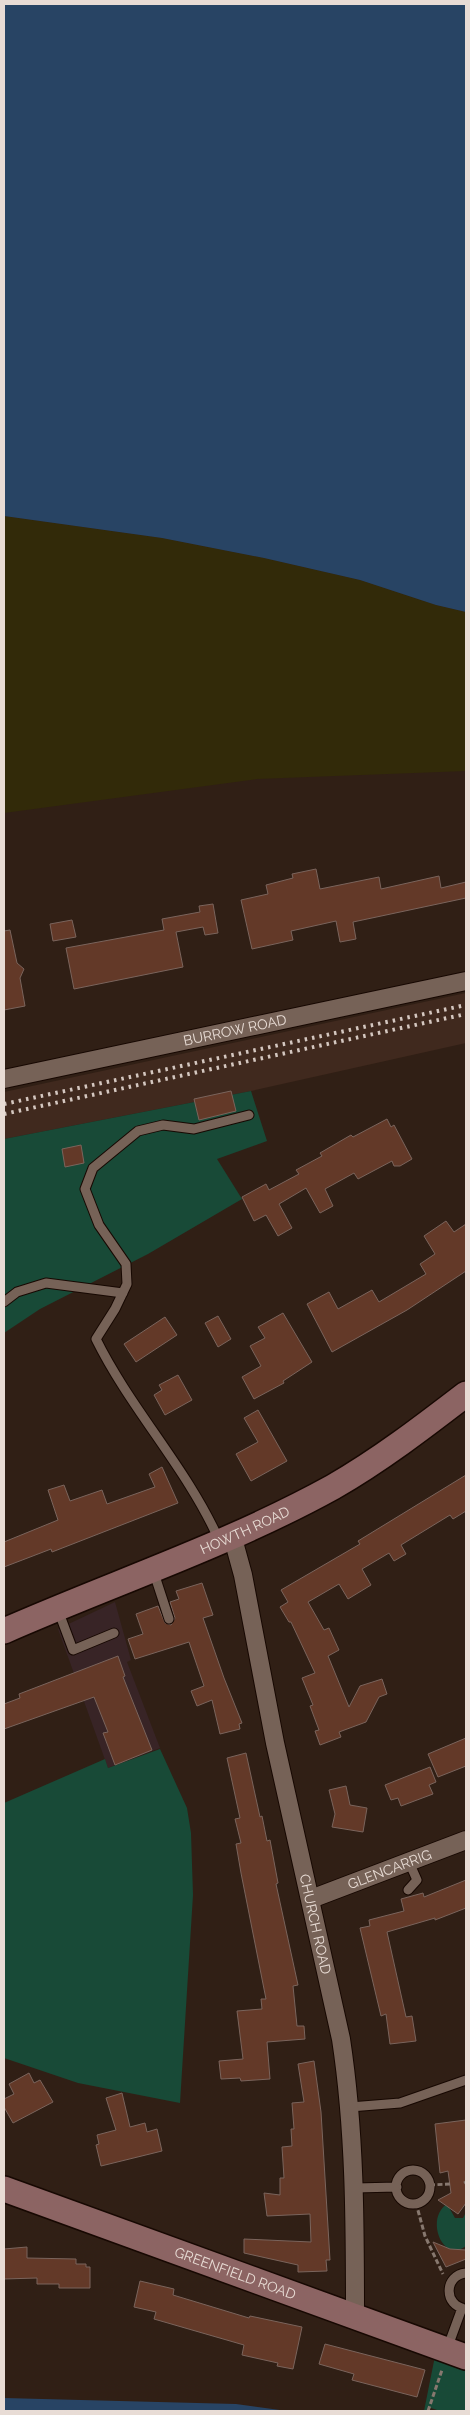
<svg xmlns="http://www.w3.org/2000/svg" width="470" height="2415" viewBox="0 0 470 2415" font-family="Raleway,sans-serif">
  <rect width="100%" height="100%" fill="#301f15"/>
  <path fill="#40291e" d="M466,993V1043L251,1091L4,1139V1092Z"/>
  <path fill="#382426" d="M115,1602L131,1660L127,1662L160,1748L108,1768L58,1629Z"/>
  <path fill="#184a37" d="M251,1091L267,1141L217,1159L242,1199L148,1254L40,1309L4,1333V1139Z
    M160,1749L187,1808L191,1833L193,1895L180,2103L78,2083L4,2058V1803L105,1759L108,1768Z
    M447,2204L455,2218H463L466,2212V2246C442,2264 425,2218 447,2204Z
    M435,2356L466,2369V2411H440L431,2408L424,2411Z"/>
  <path fill="#322a09" d="M4,516L162,538L264,558L360,580L436,605L466,612V771L257,779L4,813Z"/>
  <path fill="#284464" d="M4,4H466V612L436,605L360,580L264,558L162,538L4,516Z
    M4,2398L236,2404L287,2411H4Z"/>
  <path fill="#633928" stroke="#7a645c" d="M316,869L320,889L379,877L381,889L439,876L441,888L466,882V898L353,922L356,939L340,942L336,921L291,931L293,940L252,949L241,900L268,894L266,885L293,878L292,874Z
    M213,904L218,933L205,935L203,927L176,932L183,967L74,989L66,948L164,930L162,919L200,912L199,906Z
    M72,920L76,937L53,941L50,924Z
    M10,930L17,963L24,969L20,978L25,1006L4,1010V931Z
    M231,1091L236,1111L199,1120L194,1099Z
    M387,1119L391,1127L394,1125L412,1159L400,1166H394L392,1161L358,1179L354,1173L325,1189L333,1206L320,1213L306,1188L279,1204L292,1228L278,1236L266,1215L254,1221L242,1197L266,1184L269,1190L299,1174L296,1170L322,1156L320,1153L351,1135L353,1137Z
    M81,1145L84,1163L65,1167L62,1149Z
    M446,1221L454,1232L466,1224V1271L407,1310L332,1352L307,1304L329,1292L338,1309L372,1290L379,1302L426,1274L420,1264L435,1254L424,1236Z
    M283,1313L312,1362L283,1381L284,1383L254,1399L242,1377L261,1366L250,1346L265,1338L258,1327Z
    M218,1316L231,1339L218,1347L205,1323Z
    M165,1317L177,1335L136,1362L124,1344Z
    M178,1375L192,1400L165,1415L154,1395L162,1390L159,1385Z
    M258,1410L287,1461L251,1481L236,1454L258,1442L244,1418Z
    M162,1467L178,1503L52,1552L51,1549L4,1567V1542L58,1520L48,1490L64,1485L70,1501L102,1490L107,1504L155,1487L149,1474Z
    M466,1475V1511L453,1519L450,1515L401,1545L406,1554L394,1561L389,1553L362,1569L371,1585L348,1599L339,1584L308,1602L324,1630L329,1628L339,1650L328,1656L349,1707L360,1686L382,1679L387,1694L379,1697L366,1722L339,1732L341,1737L320,1745L315,1731L319,1730L310,1706L313,1705L302,1678L315,1673L291,1622H289L280,1607L288,1602L281,1590L360,1544L358,1541Z
    M202,1583L213,1615L203,1618L224,1678L242,1723L239,1724L240,1729L220,1734L212,1700L197,1706L191,1691L204,1686L189,1642L135,1659L128,1639L143,1634L136,1614L158,1606L165,1623L171,1625L175,1618L170,1602L179,1599L176,1591Z
    M118,1656L125,1676L123,1677L152,1750L115,1765L103,1733L108,1732L94,1697L4,1729V1704L20,1698L19,1694Z
    M466,1738V1766L438,1777L428,1754Z
    M246,1753L260,1817L262,1816L267,1841L270,1840L278,1883L276,1884L298,1985L293,1986L297,2026H304L305,2039L267,2042L270,2079L241,2081L240,2078L221,2079L219,2061L243,2059L237,2011L262,2009L261,1999H266L241,1873L236,1844L241,1843L235,1819L240,1818L227,1758Z
    M430,1767L436,1782L429,1785L433,1794L401,1806L398,1798L391,1800L385,1785Z
    M346,1786L350,1805L367,1808L363,1832L332,1827L335,1814L329,1790Z
    M466,1880V1908L435,1920V1918L387,1932L406,2017L412,2016L416,2041L390,2044L386,2014L381,2016L360,1928L370,1926L369,1920L404,1911L401,1899L423,1893L424,1897Z
    M314,2061L321,2112L330,2260H326L327,2271L298,2272V2265L244,2253V2239L311,2242L310,2214L267,2216L264,2193L280,2195V2178H284L282,2147L292,2146L291,2129H294L292,2103L304,2102L298,2064Z
    M29,2073L34,2083L40,2080L53,2102L13,2123L4,2107V2099L14,2094L9,2084Z
    M122,2093L130,2127L145,2123L147,2132L157,2129L162,2151L101,2166L96,2145L99,2144L97,2135L116,2130L106,2098Z
    M466,2120V2203L458,2214L438,2200L451,2193L448,2171L440,2173L435,2124Z
    M433,2242L450,2249L466,2250V2259L446,2267Z
    M27,2247V2258L76,2259V2264H86V2267H90V2288H59V2284H37V2278L4,2279V2249Z
    M140,2281L174,2289L173,2295L249,2318L250,2316L302,2327L293,2369L277,2366L278,2363L242,2355L244,2345L154,2319L156,2312L134,2307Z
    M325,2344L425,2370L417,2397L352,2380L354,2374L319,2364Z"/>
  <g fill="none" stroke-linecap="round" stroke-linejoin="round">
    <defs>
      <path id="lane" d="M4,1302L17,1292L46,1283L123,1293
        M219,1540C187,1468 131,1410 96,1339L115,1309L127,1284L126,1264L99,1225L85,1189L93,1168L138,1131L163,1125L194,1129L249,1115
        M153,1570L169,1619
        M58,1610L73,1650L114,1633
        M408,1890L417,1880L409,1862
        M350,2107L400,2103L466,2080
        M396 2187a17 17 0 1 1 34 0a17 17 0 1 1-34 0Z
        M355,2188L397,2187
        M466,2273C444,2275 443,2306 466,2309
        M447,2349L462,2308"/>
      <g id="street">
        <path id="s1" d="M4,1079L466,981"/>
        <path id="s2" d="M232,1535L243,1575L275,1743L341,2039C355,2131 355,2223 355,2316"/>
        <path id="s3" d="M311,1899L466,1840"/>
      </g>
      <g id="secondary">
        <path id="s4" d="M4,1631C113,1583 228,1545 333,1487C380,1460 423,1427 466,1394"/>
        <path id="s5" d="M4,2189L466,2357"/>
      </g>
    </defs>
    <use href="#lane" stroke="#170802" stroke-width="11"/>
    <use href="#street" stroke="#170802" stroke-width="20"/>
    <use href="#secondary" stroke="#170802" stroke-width="28"/>
    <path stroke="#87786f" stroke-width="3" stroke-dasharray="5 2.5" stroke-linecap="butt" d="M464,2183L466,2182
      M430,2185L450,2184
      M416,2203L425,2236L443,2274
      M428,2411L442,2370"/>
    <use href="#lane" stroke="#766257" stroke-width="9"/>
    <use href="#street" stroke="#766257" stroke-width="18"/>
    <use href="#secondary" stroke="#8c6463" stroke-width="25"/>
    <path stroke="#d4c7c0" stroke-width="4" stroke-dasharray="2.5 5" stroke-linecap="butt" d="M4,1104L466,1005
      M4,1114L466,1014"/>
  </g>
  <g text-anchor="middle" dominant-baseline="central" stroke-width="4" stroke-linejoin="round" paint-order="stroke">
    <g font-size="14" fill="#e8dcd5" stroke="#301f15">
      <text stroke="none"><textPath href="#s1" startOffset="236">BURROW ROAD</textPath></text>
      <text stroke="none"><textPath href="#s4" startOffset="261">HOWTH ROAD</textPath></text>
      <text stroke="none"><textPath href="#s3" startOffset="84">GLENCARRIG</textPath></text>
      <text stroke="none"><textPath href="#s2" startOffset="398">CHURCH ROAD</textPath></text>
      <text stroke="none"><textPath href="#s5" startOffset="246">GREENFIELD ROAD</textPath></text>
    </g>
  </g>
  <rect width="470" height="2415" fill="none" stroke="#e8dcd5" stroke-width="10"/>
</svg>
